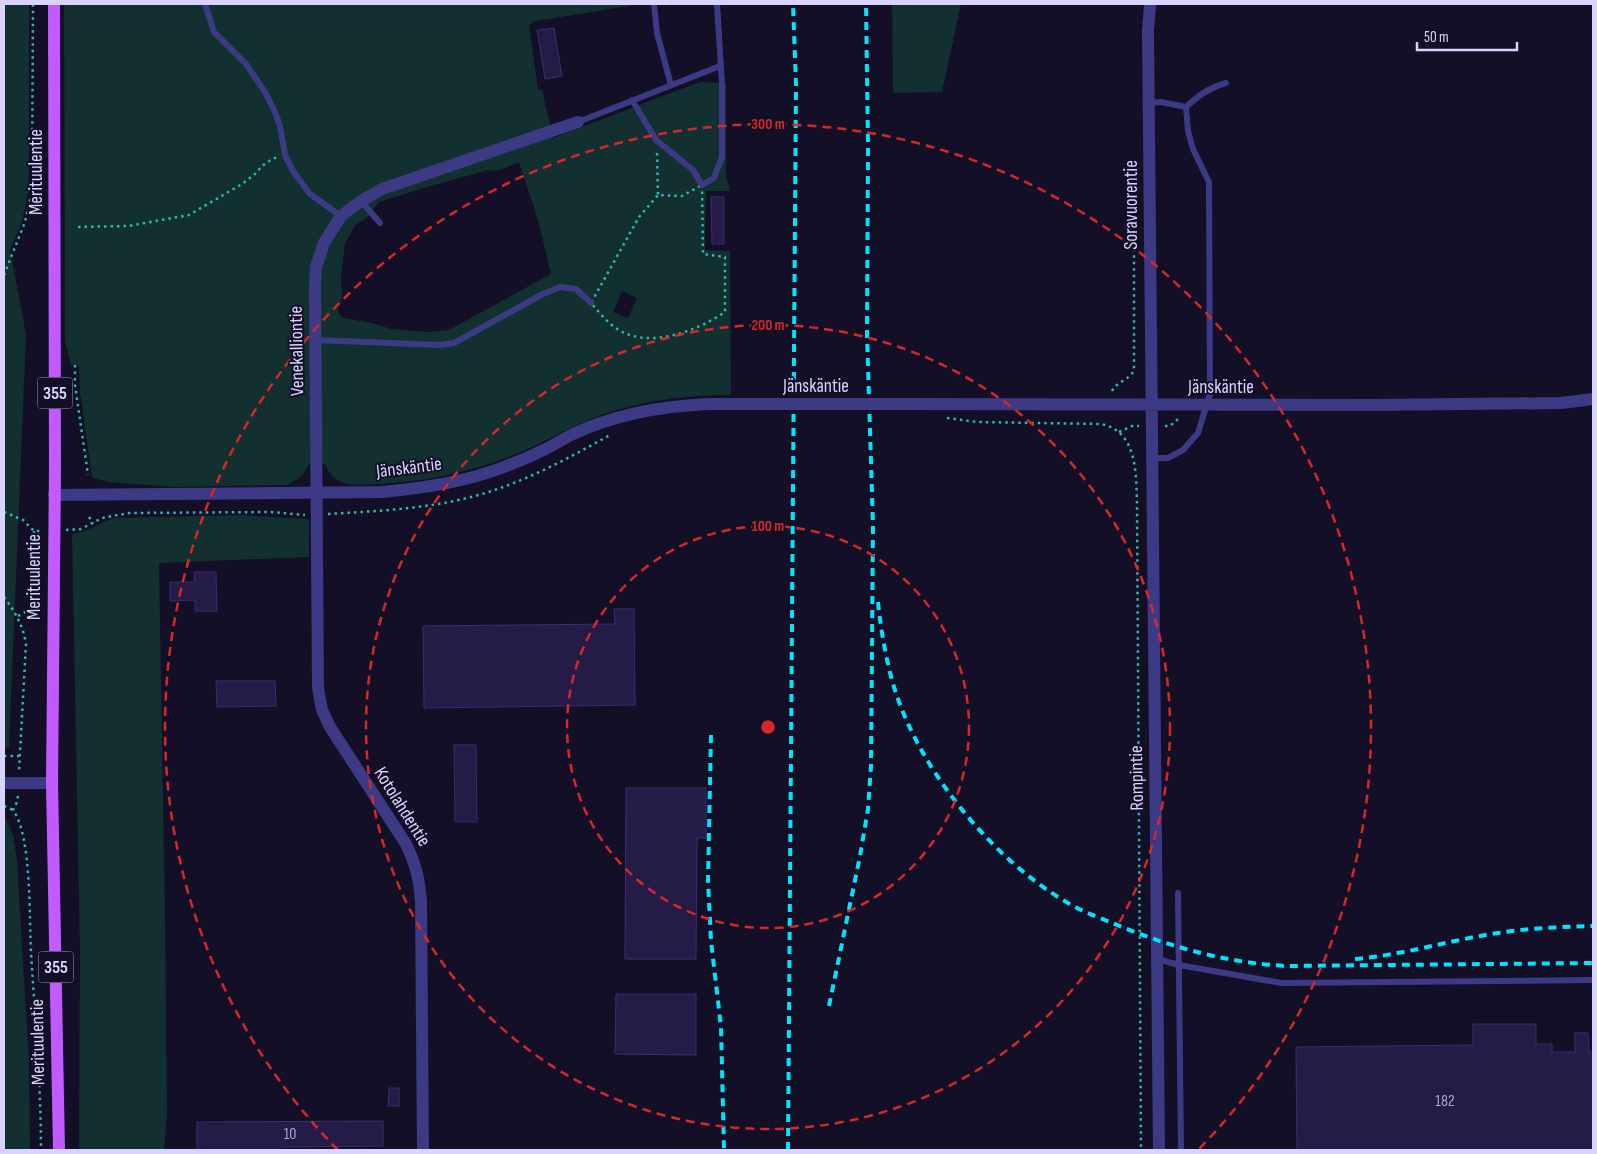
<svg xmlns="http://www.w3.org/2000/svg" width="1597" height="1154" viewBox="0 0 1597 1154" font-family="'Sofia Sans Condensed',sans-serif">
  <rect width="100%" height="100%" fill="#130f26"/>
  <path fill="#12302f" fill-rule="evenodd" d="M4,4H29V173L28,192L22,222L10,250L26,334L9,747L4,748Z
    M64,4H641L536,21L529,25L538,90H542L553,138L700,82L726,83V175L730,191H706L705,250L730,251L731,395C688,395 645,400 604,414C569,426 538,447 503,459C462,474 420,482 377,484C365,485 349,486 339,481C332,478 328,471 325,464H309C304,475 298,480 287,485L175,487L107,482L92,477L80,392L79,365H71L65,340ZM519,162L538,220L551,274L449,330L427,332L391,329L372,323L343,318L339,314L338,308L342,298L341,276L345,243L356,224L367,218L379,202L424,188L488,170L497,171ZM622,291L637,298L628,318L613,312Z
    M892,4H961L942,92L893,93Z
    M239,515L307,519L309,521V557L159,563L165,914L167,1114L164,1150H79L80,947L72,534C87,533 100,522 114,518Z
    M4,815L13,835L17,861L29,1062L30,1150H4Z"/>
  <path fill="#241b47" stroke="#3b2d73" d="M554,28L562,76L545,79L537,30Z
    M711,197H724V244H712Z
    M194,572H216L217,611H195V600L170,601V582H195Z
    M614,609H634L635,705L424,708L423,626L615,624Z
    M216,681H275L276,706L217,707Z
    M454,745H476L477,822H455Z
    M626,788H706V838H697L696,959H625Z
    M616,994H696V1055L615,1054Z
    M1473,1024H1536V1044H1552V1052H1575V1033H1588L1589,1052H1593V1150H1297L1296,1047L1473,1045Z
    M389,1088H399V1106H388Z
    M383,1121V1146L280,1147V1150H197V1122Z"/>
  <g fill="none" stroke-linecap="round" stroke-linejoin="round">
    <path stroke="#2fb8b0" stroke-width="2.5" stroke-dasharray="2.5 4" stroke-linecap="butt" d="M657,153L658,195
      M702,185L703,254L725,257V312C697,331 650,349 619,330C608,324 599,312 591,303L639,217L658,195L682,196Z
      M78,227L128,226L189,215L242,184L255,174L262,166L272,159L278,157
      M4,275L25,222L32,192L33,4
      M75,365V385L88,475
      M1112,391C1117,381 1130,380 1134,370V188L1137,183
      M947,418L977,422L1100,424C1138,430 1136,475 1137,504L1141,1150
      M1165,426H1170L1177,420V418
      M1119,432L1132,426H1139
      M4,512L23,520L34,531H43
      M328,514C377,511 427,509 475,496C523,483 567,459 610,435
      M89,517L93,523
      M66,530L81,529L102,518L129,513L271,512L305,515
      M4,597C15,612 23,625 26,644L19,771
      M18,616L31,609L34,531
      M4,756H19
      M18,796L17,802L13,810C32,836 29,918 31,952C35,1018 41,1084 41,1150
      M4,806L13,810"/>
    <path stroke="#3d3a85" stroke-width="6" d="M205,4L214,32L246,64L265,92L275,112L280,126L285,155L293,171L310,194L341,216
      M654,4L657,33L671,85
      M632,100L656,140L693,170L702,185L714,178L722,157V84L717,4
      M1149,103L1161,102L1186,107
      M578,122L720,66
      M361,201L380,223
      M315,340L439,345L454,343L543,294L560,287L576,289L591,303
      M1153,458H1168L1183,450L1198,433L1210,394L1209,182L1193,149L1188,131L1186,107C1199,95 1209,88 1226,83
      M1178,893L1181,1150
      M1157,959L1179,965L1281,983L1593,980"/>
    <path stroke="#3d3a85" stroke-width="12" d="M1150,4L1148,31L1159,1150
      M900,404L1372,405L1561,403L1593,399
      M54,495L382,492C424,488 465,482 504,467C516,462 528,458 539,452C551,447 561,440 573,434C616,414 661,406 709,404
      M423,1150L421,901C419,878 416,865 406,844L330,727L322,710L318,688L315,286L316,267L324,243L341,216L361,201L382,189L578,122"/>
    <path stroke="#3d3a85" stroke-width="12" d="M4,783H52"/>
    <path stroke="#c25bff" stroke-width="12" d="M54,4L55,469L52,783L59,1150"/>
    <path stroke="#00e5ff" stroke-width="4" stroke-dasharray="8 6" stroke-linecap="butt" d="M878,602C881,631 886,660 894,687C920,773 999,868 1079,909C1089,914 1100,918 1110,922C1166,946 1226,963 1286,966L1593,963
      M711,735L708,881L711,941L721,1027L724,1150
      M1355,959C1404,955 1450,940 1498,933C1529,928 1562,927 1593,926
      M829,1006L860,856L868,809L871,766L873,526L867,334L868,145L866,4
      M788,1150L796,85L793,4"/>
    <path stroke="#3d3a85" stroke-width="12" d="M709,404H900"/>
  </g>
  <g fill="none" stroke="#d62828" stroke-width="2.5" stroke-dasharray="9 6">
    <circle cx="768" cy="727" r="201"/>
    <circle cx="768" cy="727" r="402"/>
    <path d="M338 1150A603 603 0 1 1 1198 1150"/>
  </g>
  <g text-anchor="middle" dominant-baseline="central" stroke-width="4" stroke-linejoin="round" paint-order="stroke">
    <g font-size="16" fill="#aca6d1">
      <text x="1445" y="1101">182</text>
      <text x="290" y="1134">10</text>
    </g>
    <g fill="#130f26" stroke="#9e99be" stroke-width="1">
      <rect x="37.5" y="377.5" width="35" height="31" rx="4"/>
      <rect x="38.5" y="951.5" width="35" height="31" rx="4"/>
    </g>
    <g font-size="18" font-weight="bold" fill="#d9d4ff">
      <text x="55" y="393">355</text>
      <text x="56" y="967">355</text>
    </g>
    <g font-size="19" fill="#d9d4ff" stroke="#130f26">
      <text transform="translate(36 172) rotate(-90)">Merituulentie</text>
      <text transform="translate(1131 205) rotate(-90)">Soravuorentie</text>
      <text transform="translate(297 351) rotate(-91)">Venekalliontie</text>
      <text x="816" y="386">Jänskäntie</text>
      <text x="1221" y="387">Jänskäntie</text>
      <text transform="translate(409 468) rotate(-7)">Jänskäntie</text>
      <text transform="translate(34 577) rotate(-90)">Merituulentie</text>
      <text transform="translate(1137 778) rotate(-91)">Rompintie</text>
      <text transform="translate(402 807) rotate(58)">Kotolahdentie</text>
      <text transform="translate(38 1042) rotate(-91)">Merituulentie</text>
    </g>
  </g>
  <circle cx="768" cy="727" r="8" fill="#d62828" stroke="#130f26" stroke-width="2.5"/>
  <g font-size="15" text-anchor="middle" font-weight="bold" fill="#d62828" stroke="#130f26" stroke-width="4" stroke-linejoin="round" paint-order="stroke">
    <text x="768" y="129">300 m</text>
    <text x="768" y="330">200 m</text>
    <text x="768" y="531">100 m</text>
  </g>
  <rect width="1597" height="1154" fill="none" stroke="#d9d4ff" stroke-width="10"/>
  <path d="M1417 42v8h100v-8" fill="none" stroke="#d9d4ff" stroke-width="2.5"/>
  <text x="1424" y="42" font-size="15" fill="#d9d4ff" stroke="#130f26" stroke-width="4" paint-order="stroke">50 m</text>
</svg>
